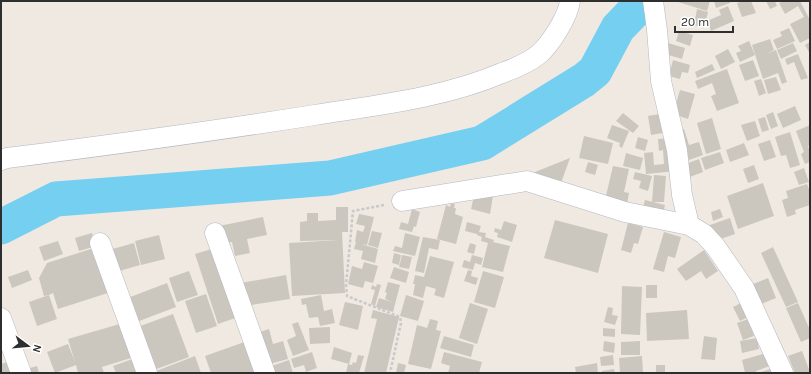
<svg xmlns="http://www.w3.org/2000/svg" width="811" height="374" viewBox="0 0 811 374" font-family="Karla,sans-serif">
  <rect width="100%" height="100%" fill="#efe9e1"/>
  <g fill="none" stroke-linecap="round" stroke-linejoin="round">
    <path stroke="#75cff0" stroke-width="35" d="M1,227L56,199L330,178L482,143L584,80L595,71L618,28L644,1"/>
  </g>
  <path fill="#cbc7bf" d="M675,1H710L707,11Z
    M714,1H730V3L716,8Z
    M743,1H751L756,13L742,17L737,3Z
    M766,1H775L777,6L770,9Z
    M784,1H800L810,20V38L800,43L790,24L804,17L798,6L785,14L779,3Z
    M728,6L734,21L711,31L707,21L721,15L719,10Z
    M697,9L708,12L704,28L694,25Z
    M789,28L795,41L777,49L773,40L782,36L780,32Z
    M679,31L693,35L690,46L676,41Z
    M770,39L774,50L766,54L776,50L787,82L782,84L778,73L763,79L752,45Z
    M749,41L755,55L740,62L736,53L741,51L738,46Z
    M810,42V54L805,45Z
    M668,43L685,48L682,59L665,54Z
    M793,43L797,51L781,59L777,50Z
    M728,49L735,62L721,69L715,56Z
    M798,54L808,78L801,80L794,62L787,65L785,59Z
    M673,60L690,65L688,73L682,72L680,79L669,76Z
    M753,60L759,76L745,81L739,65Z
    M712,64L715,70L697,78L695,72Z
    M727,69L739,103L717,111L711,96L716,94L712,83L698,89L695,81Z
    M776,77L781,90L768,94L764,80Z
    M761,79L766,93L759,96L754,81Z
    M680,90L695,94L688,119L673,114Z
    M795,106L801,120L783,128L777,114Z
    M773,112L778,126L771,129L766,115Z
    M623,113L639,126L633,133L616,121Z
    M665,113L668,132L651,135L648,116Z
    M765,117L769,130L762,132L758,119Z
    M712,118L721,149L706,154L697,123Z
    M755,121L760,136L747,141L741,125Z
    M612,125L629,131L622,148L619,146L620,143L607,138Z
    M810,125V145L808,146L810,152V162L805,164L801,154L804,152L796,131Z
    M684,129L689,145L699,142L703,155L689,160L680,130Z
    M790,132L800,165L790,168L786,155L781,156L775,137Z
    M584,136L613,143L608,164L579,158Z
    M638,137L648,140L645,151L635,148Z
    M673,138L677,171L646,174L644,153L653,152L654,165L664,164L663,150L659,151L658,139Z
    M770,140L776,157L764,161L758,144Z
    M744,143L749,155L730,162L726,150Z
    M720,152L724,163L705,170L701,158Z
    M626,153L643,158L640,170L623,166Z
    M570,158L561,183L535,176V172Z
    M699,159L703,172L687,178L683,165Z
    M588,162L598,165L595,175L585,172Z
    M754,165L759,179L748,183L743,169Z
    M613,166L629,169L624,192L629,193L626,209L604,204Z
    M804,168L809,182L799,185L794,172Z
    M635,172L652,176L648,191L639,188L641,181L633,179Z
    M654,175L666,176L664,202H652Z
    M763,183L774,216L738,229L727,196Z
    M807,184L810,192V205L795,210L796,214L787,217L782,200L788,198L786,191Z
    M494,190L490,214L471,209L474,196Z
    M645,200L665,205L662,218L641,214Z
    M451,203L455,204L454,208H456L455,214L463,217L456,244L437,239L446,205L450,207Z
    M336,207H348V232H342L345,293L292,296L289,243L338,240L300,241V222L307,221V213H318V221L336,220Z
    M412,209L420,212L416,227L414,226L412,232L399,229L401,222L408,224Z
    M720,209L723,217L713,221L711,212Z
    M359,214L374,217L367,245L361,244L378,249L375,263L361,259L363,251L354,249L356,242H355L357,230L363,232L365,226L356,224Z
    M263,217L267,235L247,239L250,253L235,256L232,242L223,243L219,226Z
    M730,218L735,234L712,242L707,226Z
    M555,220L608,234L598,273L544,258Z
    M504,221L517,225L512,242L497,237L498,233L494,232L495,228L501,230Z
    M467,222L481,226L479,232L486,233L485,237L494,240L493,242L510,246L503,272L482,267L488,243L481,241L482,237L477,235V234L465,231Z
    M628,223L643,227L638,244L634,243L631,253L621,250Z
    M372,231L382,233L378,248L368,245Z
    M664,232L681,237L675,258L668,256L664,272L653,269Z
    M92,233L96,246L79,251L75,238Z
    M405,233L420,237L415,256L393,251L395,246L402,248Z
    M159,235L165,259L141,265L135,241Z
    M423,237L440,240L438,250L429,248L424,273L415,271Z
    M58,241L63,254L44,261L39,247Z
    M134,243L140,265L116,272L109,250Z
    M470,243L476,245L474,254L467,252Z
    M97,247L111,292L58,309L53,293L49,295L57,319L37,326L29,302L49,295L44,296L39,278L47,263Z
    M218,247L241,316L218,324L195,254Z
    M773,247L798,302L786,307L761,253Z
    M704,250L718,271L706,279L701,271L686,281L677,269Z
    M394,253L401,255L399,265L392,263Z
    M402,255L412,257L409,269L399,267Z
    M472,255L483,258L481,265L475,263L473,270L462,267L464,260L470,262Z
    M430,256L454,262L444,298L434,295L436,289L426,286L423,298L413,295L415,284H413L415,275L424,277Z
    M364,262L378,266L373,283L365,281L363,288L348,284L352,266L362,269Z
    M394,267L409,272L406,283L390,278Z
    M28,270L32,280L12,288L8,277Z
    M468,270L472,271L471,276L478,278L476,285L464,281Z
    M189,271L198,295L177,302L169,278Z
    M483,271L504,277L495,308L474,302Z
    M286,275L290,299L245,306L241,283Z
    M768,278L776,298L754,307L746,287Z
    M388,282L400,285L393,312L376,307L379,298L392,302L385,299L387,293L385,292Z
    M167,283L176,307L134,323L125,299Z
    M377,284L381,285L375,306L371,304L375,290L371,289L372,285L376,287Z
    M646,285H657V298H646Z
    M622,286L642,287L640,335L621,334Z
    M206,294L217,326L196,333L185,301Z
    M321,295L324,311L332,309L335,323L320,326L318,317L309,318L306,304L302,305L301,299Z
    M406,295L424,301L418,321L400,316Z
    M345,302L363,306L358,330L339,325Z
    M470,303L488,309L477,344L459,338Z
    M741,303L748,317L740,321L733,307Z
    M798,303L810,330V338L801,342L786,308Z
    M608,307L613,308L612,315L618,316L615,325L604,322Z
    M373,310L399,317L386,373H364L377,319L371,318Z
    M687,310L689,339L647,341L646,313Z
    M173,314L189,357L151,371L135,328Z
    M430,319L438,321L436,330L441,331L431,369L408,364L417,325L427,328Z
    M748,319L754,336L743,340L737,323Z
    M298,322L309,350L293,356L287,340L296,336L292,324Z
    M123,323L134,357L102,367L104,373H78L76,365L55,373L47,352L68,344L75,362L68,339Z
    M330,327V343L310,344L309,328Z
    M603,328L615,329V337L603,336Z
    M269,329L273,344L283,341L288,359L269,364L260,332Z
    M444,336L474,345L471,357L440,348Z
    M704,336L717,338L715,360L701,359Z
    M757,338L759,349L742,353L740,341Z
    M250,340L261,373H211L205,356Z
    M604,341L615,343L614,353L603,351Z
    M640,341V355H621V342Z
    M334,347L352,353L349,364L331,359Z
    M802,351L810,372L807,373H795L788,356Z
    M312,352L317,368L306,372L304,365L294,368L291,359Z
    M444,352L482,362L479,373H448L450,366L441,363Z
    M767,353L770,366L756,371V373H745L742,360Z
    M358,355L364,356L359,373H346L348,364L352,365L353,362L356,363Z
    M613,355L614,365L601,366L600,357Z
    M195,356L201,373H151Z
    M642,356L643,373H620L619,358Z
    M138,357L144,373H116L113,366Z
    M13,360L17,373H2L1,364Z
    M289,360L293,373H274L272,366Z
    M398,363L406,365L404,373H396Z
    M597,363L598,373H576L575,367Z
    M656,365H665V373H656Z
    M37,366L39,373H24L23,370Z
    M773,368L774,373H762L761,372Z
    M614,369L615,373H602V371Z"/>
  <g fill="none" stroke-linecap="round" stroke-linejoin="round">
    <defs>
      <path id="street" d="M653,1L657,30L661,81L677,150L682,195L689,225
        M1,160L7,158C110,145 213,131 315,115C378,105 443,98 502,73C513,69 529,62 538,55C550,45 568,17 570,1
        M402,201L527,181L625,212L689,225L704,234L715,246L744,288L783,373
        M215,233L265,373
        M100,243L147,373
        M1,318L21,373"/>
    </defs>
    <use href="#street" stroke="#b4b7c1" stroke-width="21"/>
    <path stroke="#c9c9c9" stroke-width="2.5" stroke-dasharray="3 2" stroke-linecap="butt" d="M384,205L353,211L346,285L347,296L400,317L401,323L390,373"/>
    <use href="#street" stroke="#fff" stroke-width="20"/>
  </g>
  <rect width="811" height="374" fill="none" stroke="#2e2e2e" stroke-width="4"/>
  <g transform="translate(28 346) rotate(106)" stroke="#ffffff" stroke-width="3" paint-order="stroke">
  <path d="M0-3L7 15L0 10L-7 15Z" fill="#2e2e2e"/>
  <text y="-6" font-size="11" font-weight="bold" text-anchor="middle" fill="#2e2e2e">N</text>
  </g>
  <path d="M675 26v6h58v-6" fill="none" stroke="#2e2e2e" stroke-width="2"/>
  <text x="681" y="26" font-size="12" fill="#2e2e2e" stroke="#ffffff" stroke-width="3" paint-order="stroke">20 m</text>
</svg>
